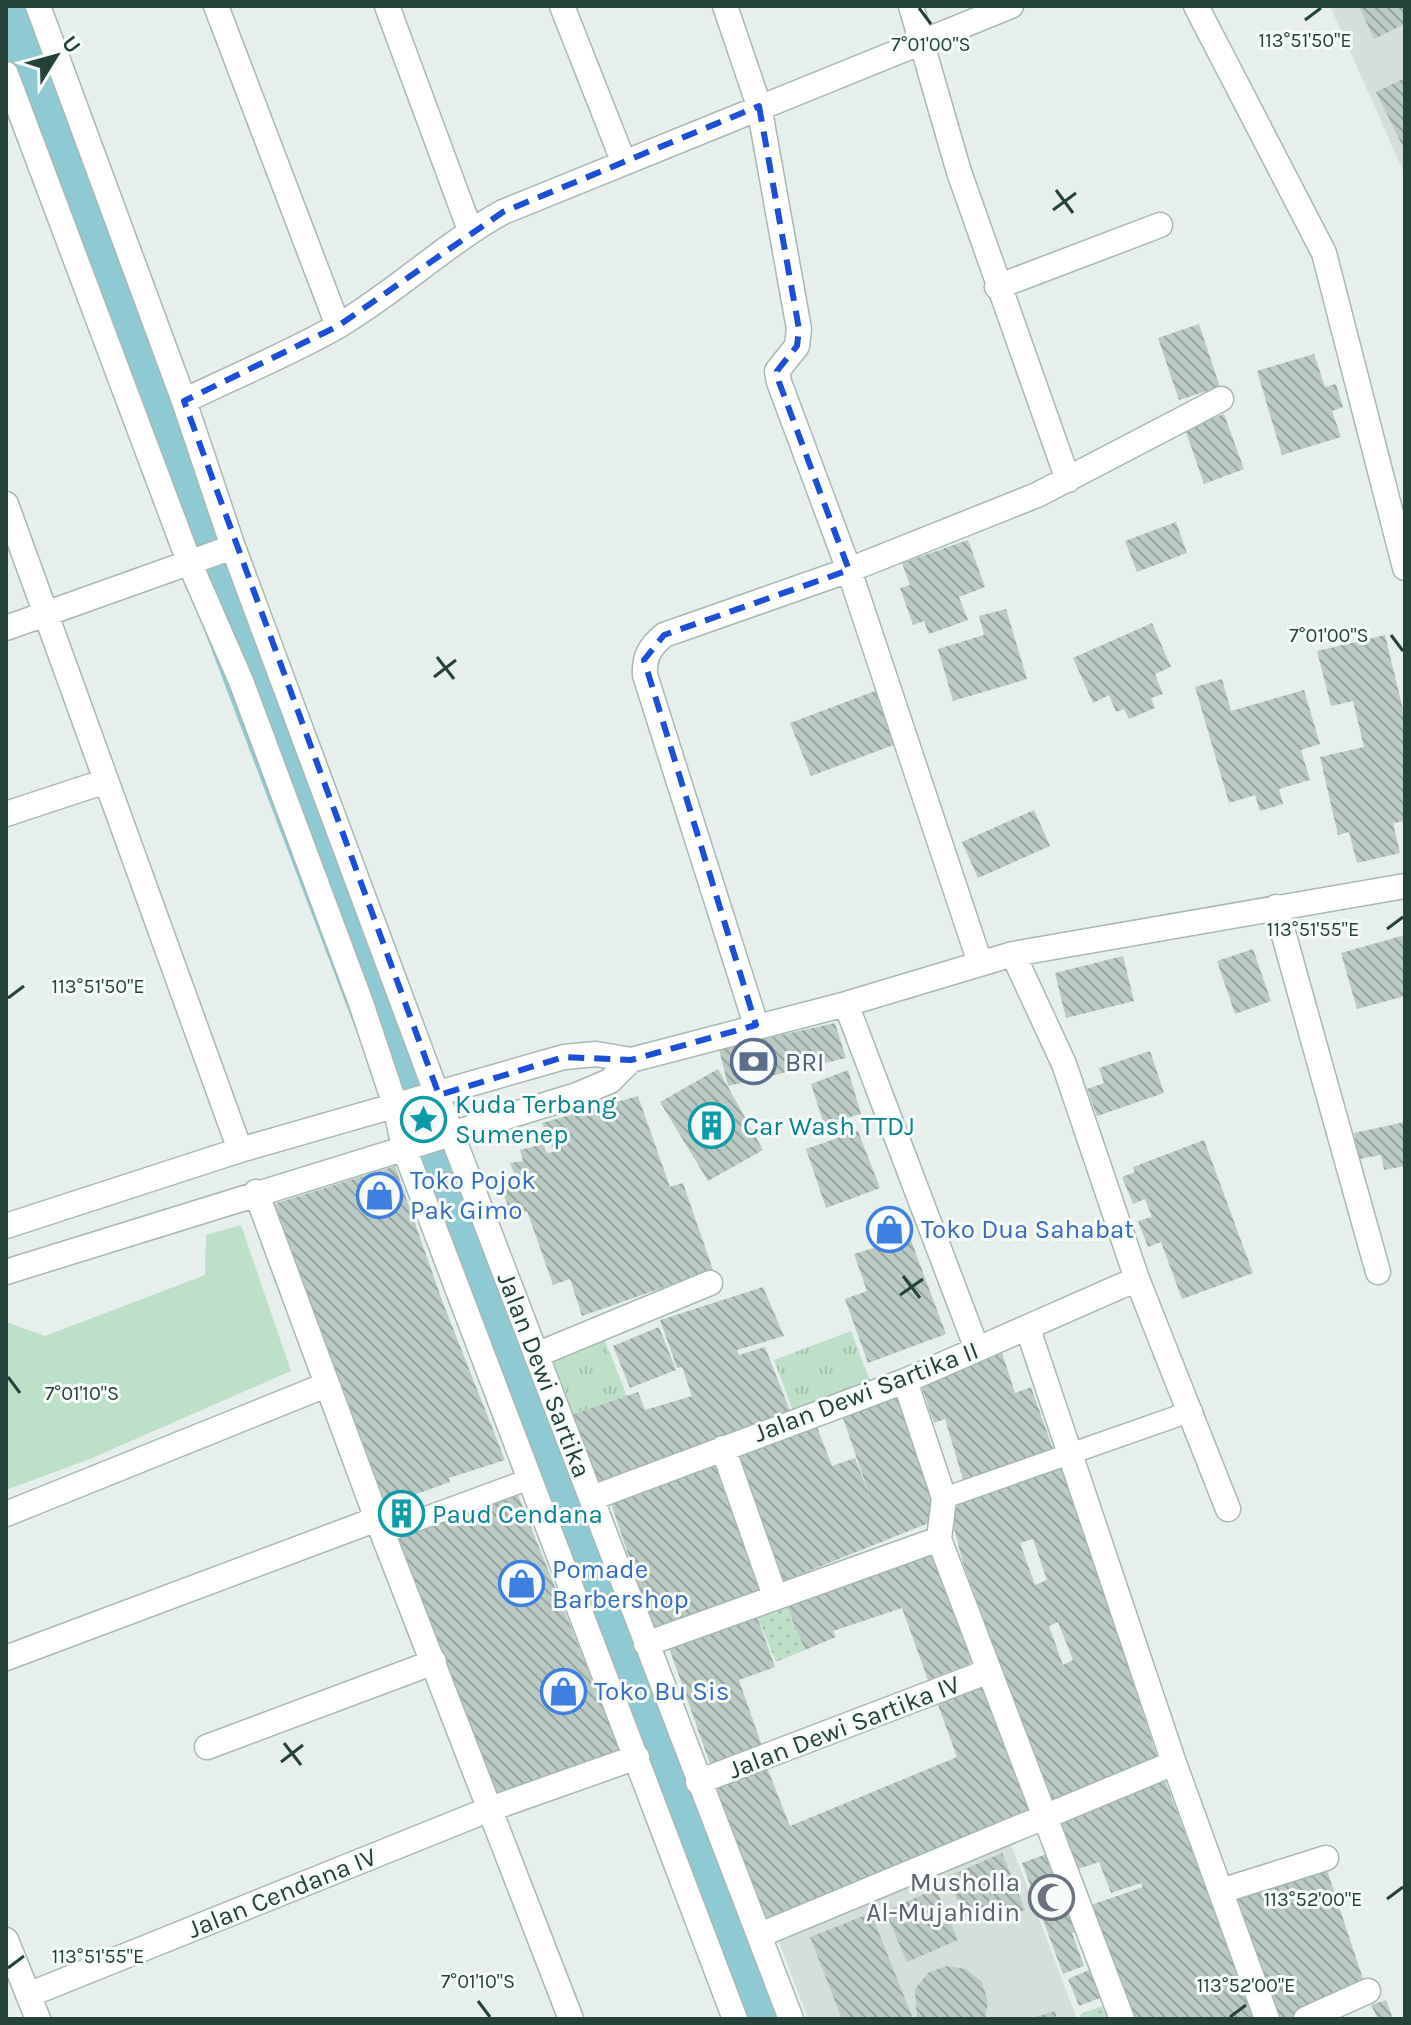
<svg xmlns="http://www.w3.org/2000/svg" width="1411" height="2025" viewBox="0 0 1411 2025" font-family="Karla,sans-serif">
  <defs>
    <pattern id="grass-tufts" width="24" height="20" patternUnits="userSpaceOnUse" patternTransform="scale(2)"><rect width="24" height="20" fill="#bfe0c8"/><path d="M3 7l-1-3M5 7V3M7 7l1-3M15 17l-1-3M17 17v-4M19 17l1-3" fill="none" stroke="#a4c1ad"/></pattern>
    <pattern id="garden-dots" width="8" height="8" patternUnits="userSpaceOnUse" patternTransform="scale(2)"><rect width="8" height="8" fill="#bfe0c8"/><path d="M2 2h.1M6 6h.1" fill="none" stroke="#a4c1ad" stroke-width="1.8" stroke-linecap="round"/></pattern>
    <pattern id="building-back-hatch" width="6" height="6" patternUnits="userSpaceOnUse" patternTransform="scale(2)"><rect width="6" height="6" fill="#bbcac4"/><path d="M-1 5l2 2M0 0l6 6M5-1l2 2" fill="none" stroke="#98a6a0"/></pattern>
  </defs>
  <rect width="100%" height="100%" fill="#e6efeb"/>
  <path fill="#d4dfda" d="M1330,6H1405V175Z
    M1010,1842L1077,2019H808L779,1942Z"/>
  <path fill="url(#grass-tufts)" d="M851,1331L870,1381L793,1411L774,1360Z
    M603,1336L627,1396L571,1415L551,1358Z"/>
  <path fill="#bfe0c8" d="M241,1225L291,1371L90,1459L6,1490V1322L45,1336L205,1275L206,1235Z"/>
  <path fill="url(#garden-dots)" d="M784,1600L805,1650L776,1662L755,1611Z
    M1109,2004L1114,2019H1081L1080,2014Z"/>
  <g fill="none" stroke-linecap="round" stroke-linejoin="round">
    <path stroke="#8ec9d4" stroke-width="60" d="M9,6L199,532L408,1083
      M433,1159L769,2019"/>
  </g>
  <path fill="url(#building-back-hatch)" fill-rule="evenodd" d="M1359,6H1405V24L1374,39Z
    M1405,78V151L1376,92Z
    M1199,324L1220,387L1179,400L1158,338Z
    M1314,354L1325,387L1336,384L1343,407L1332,411L1341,437L1282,455L1257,371Z
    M1224,414L1244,469L1204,484L1185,429Z
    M1176,522L1187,553L1137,572L1125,541Z
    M968,540L985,587L959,597L968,620L929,634L924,621L913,625L900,588L910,585L902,563Z
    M1006,609L1027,679L953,701L938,649L984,635L979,616Z
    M1152,623L1171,667L1155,674L1163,694L1151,698L1155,708L1129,719L1124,709L1116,712L1109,695L1093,703L1073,658Z
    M1385,635L1405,718V821L1393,823L1400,853L1357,863L1349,832L1338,835L1320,757L1364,747L1353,701L1331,706L1317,651Z
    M1222,679L1231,711L1304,690L1320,744L1301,750L1310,780L1279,789L1283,804L1260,811L1255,795L1229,803L1195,687Z
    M875,691L896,744L811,776L790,723Z
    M1034,810L1050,846L978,878L962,842Z
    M1405,935V996L1357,1009L1341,953Z
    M1253,949L1271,1001L1235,1014L1217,961Z
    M1123,956L1134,1001L1066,1018L1055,973Z
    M835,1023L846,1058L728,1086L719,1049Z
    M1150,1051L1164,1093L1097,1116L1087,1089L1104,1083L1099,1068Z
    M718,1069L763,1150L708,1181L660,1102Z
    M848,1070L861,1114L824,1124L811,1084Z
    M638,1096L670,1187L683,1183L713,1270L582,1316L570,1279L553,1285L527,1211L513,1217L501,1189L519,1185L510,1163L523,1161L520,1150L543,1144L547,1153L554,1152L542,1123Z
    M1405,1122V1166L1384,1170L1381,1155L1359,1159L1354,1133Z
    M858,1131L880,1188L826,1208L806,1149Z
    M1204,1140L1253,1273L1182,1299L1161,1242L1148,1247L1138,1221L1152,1217L1145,1199L1133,1204L1122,1177L1135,1172L1133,1167Z
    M395,1166L443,1303L505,1460L449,1478L450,1482L386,1505L274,1204Z
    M900,1211L946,1334L868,1363L845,1299L867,1291L854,1254L880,1246L871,1222Z
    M763,1287L784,1336L737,1350L739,1355L765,1347L790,1411L595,1484L571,1415L638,1392L645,1410L692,1396L682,1367L677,1368L660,1320Z
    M659,1327L676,1370L630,1388L613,1346Z
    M1001,1350L1015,1393L1031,1387L1054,1452L964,1483L945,1419L934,1423L920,1382Z
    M897,1392L939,1519L781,1582L732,1451L814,1419L832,1466L855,1458L870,1497L841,1412Z
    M718,1461L764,1591L654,1632L610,1500Z
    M1061,1463L1158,1759L1050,1803L963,1563L949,1509L952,1502ZM1033,1539L1047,1580L1035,1585L1020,1543ZM1058,1622L1073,1660L1063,1665L1049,1626Z
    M516,1490L620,1749L495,1795L396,1531Z
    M408,1504L414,1518L394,1525L388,1510Z
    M931,1546L972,1663L928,1680L902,1608L833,1631L836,1637L805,1650L784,1600Z
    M755,1611L775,1667L739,1680L762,1746L710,1764L667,1642Z
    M987,1684L1031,1808L768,1922L711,1789L766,1765L790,1826L957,1757L937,1702Z
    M1163,1775L1232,1956L1257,2019H1133L1091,1905L1143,1887L1141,1883L1111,1893L1099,1862L1075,1870L1055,1813Z
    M1052,1852L1081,1930L1072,1933L1084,1966L1063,1974L1022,1863Z
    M1002,1853L1025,1910L1009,1918L1002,1903L966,1920L947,1877Z
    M1325,1864L1365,1985L1288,2019H1277L1232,1898Z
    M936,1889L958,1940L907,1962L885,1911Z
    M871,1913L913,2019H842L810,1937Z
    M946,1966L966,1969L982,1982L988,2002L985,2019H917L915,1989L928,1973Z
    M1094,1968L1105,1996L1079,2006L1068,1979Z
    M1386,2000L1393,2019H1378L1371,2005Z
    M1055,2011L1057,2019H1032V2018Z"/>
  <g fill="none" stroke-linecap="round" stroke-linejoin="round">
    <defs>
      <path id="lane" d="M944,1498L1192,1411
        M383,1533L527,1480"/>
      <path id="street" d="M38,6L184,401L233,547L452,1135L791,2019
        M216,6L338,326
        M387,6L470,230
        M562,6L624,163
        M725,6L759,106L799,329L797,346L777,371L779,382L849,570L980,963
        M911,6L959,172L1068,480
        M1196,6L1324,253L1405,568
        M6,74L190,564L241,681L361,1003L395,1105L404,1148L735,2019
        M997,287L1160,225
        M184,401C235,376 289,354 338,326C396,292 445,244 503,212L1011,6
        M6,504L240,1150
        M6,628L233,547
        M6,814L106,781
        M1276,907L1378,1272
        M1013,954L1064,1064L1137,1279L1228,1509
        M846,1004L977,1349
        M756,1025L645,675C644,656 650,647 664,635L849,570L1037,495L1221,399
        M256,1192L377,1519L571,2019
        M6,1226L240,1150L564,1057L596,1054L631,1060L846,1004L1013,954L1405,886
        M6,1272L577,1095L610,1081L631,1060
        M1028,1329L1174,1763L1267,2019
        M536,1355L710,1283
        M905,1381L944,1498L939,1539L1122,2019
        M723,1448L775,1596
        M592,1498L905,1381L1137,1279
        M6,1514L326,1385
        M646,1644L939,1539
        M6,1658L377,1519
        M207,1747L434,1662
        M698,1782L989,1671
        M1221,1891L1326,1858
        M760,1935L1174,1763
        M6,1940L38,2019
        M28,1995L490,1809L637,1757
        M1306,2019L1368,1991"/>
    </defs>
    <use href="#lane" stroke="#a8b8b2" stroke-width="23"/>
    <use href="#street" stroke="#a8b8b2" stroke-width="27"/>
    <use href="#lane" stroke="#fff" stroke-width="20"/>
    <use href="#street" stroke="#fff" stroke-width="24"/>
  </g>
  <path fill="none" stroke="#1d4ed8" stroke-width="6" stroke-dasharray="16 10" stroke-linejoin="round" d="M759,106L799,329L797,346L777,371L779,382L849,570L664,635L644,660L756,1025L631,1060L564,1057L439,1095L184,401L338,326L503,212Z"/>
  <path fill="none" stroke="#24423a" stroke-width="3" d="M919,8L931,24M1305,20L1321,8M1056,190L1073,213M1053,210L1076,193M1391,635L1403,651M437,657L454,679M434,677L456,660M1387,929L1403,917M8,998L24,986M903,1276L920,1298M900,1295L923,1279M8,1377L20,1393M284,1743L301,1765M281,1762L303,1745M1387,1899L1403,1887M8,1968L24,1956M478,2001L490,2017M1230,2017L1246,2005"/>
  <defs>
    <symbol id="bank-ring" viewBox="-11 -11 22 22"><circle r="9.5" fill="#f7fbf9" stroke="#5c6f8a" stroke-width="1.5"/><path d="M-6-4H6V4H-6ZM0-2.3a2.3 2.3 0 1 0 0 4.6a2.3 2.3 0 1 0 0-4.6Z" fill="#5c6f8a"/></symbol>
    <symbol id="sight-ring" viewBox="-11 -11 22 22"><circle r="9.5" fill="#f7fbf9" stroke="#0f9aa8" stroke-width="1.5"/><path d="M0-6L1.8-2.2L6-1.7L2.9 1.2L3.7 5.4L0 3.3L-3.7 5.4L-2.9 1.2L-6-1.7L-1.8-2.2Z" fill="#0f9aa8"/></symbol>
    <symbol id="building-ring" viewBox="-11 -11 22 22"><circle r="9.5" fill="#f7fbf9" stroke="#0f9aa8" stroke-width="1.5"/><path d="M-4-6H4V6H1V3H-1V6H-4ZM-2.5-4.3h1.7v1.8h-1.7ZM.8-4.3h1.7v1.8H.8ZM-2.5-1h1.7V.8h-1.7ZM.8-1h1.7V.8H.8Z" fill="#0f9aa8"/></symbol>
    <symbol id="shop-ring" viewBox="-11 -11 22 22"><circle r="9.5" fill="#f7fbf9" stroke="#3f7fe0" stroke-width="1.5"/><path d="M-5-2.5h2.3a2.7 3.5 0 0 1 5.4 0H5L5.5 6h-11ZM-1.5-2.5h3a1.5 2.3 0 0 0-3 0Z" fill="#3f7fe0"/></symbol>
    <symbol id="mosque-ring" viewBox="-11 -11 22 22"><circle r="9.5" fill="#f7fbf9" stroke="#6b7280" stroke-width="1.5"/><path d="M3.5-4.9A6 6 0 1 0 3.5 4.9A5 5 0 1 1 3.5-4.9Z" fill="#6b7280"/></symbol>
  </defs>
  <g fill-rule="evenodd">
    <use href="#bank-ring" x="728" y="1036" width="51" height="51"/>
    <use href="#sight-ring" x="398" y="1094" width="51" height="51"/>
    <use href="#building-ring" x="686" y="1100" width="51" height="51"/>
    <use href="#shop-ring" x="354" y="1170" width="51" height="51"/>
    <use href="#shop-ring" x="864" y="1204" width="51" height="51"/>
    <use href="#building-ring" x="376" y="1488" width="51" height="51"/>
    <use href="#shop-ring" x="496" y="1558" width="51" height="51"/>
    <use href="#shop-ring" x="538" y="1666" width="51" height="51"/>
    <use href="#mosque-ring" x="1026" y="1872" width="51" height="51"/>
  </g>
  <g text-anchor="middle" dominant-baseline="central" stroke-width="6" stroke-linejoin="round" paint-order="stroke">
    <g font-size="26" fill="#4e5e75" stroke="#f7fbf9" text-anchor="start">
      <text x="785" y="1062">BRI</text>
    </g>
    <g font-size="26" fill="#0d838f" stroke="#f7fbf9" text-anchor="start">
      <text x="455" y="1104">Kuda Terbang<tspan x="455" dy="30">Sumenep</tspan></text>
      <text x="743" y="1126">Car Wash TTDJ</text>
      <text x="432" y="1514">Paud Cendana</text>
    </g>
    <g font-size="26" fill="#366cbe" stroke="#f7fbf9" text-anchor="start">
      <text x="410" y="1180">Toko Pojok<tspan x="410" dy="30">Pak Gimo</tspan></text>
      <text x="921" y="1229">Toko Dua Sahabat</text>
      <text x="552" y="1569">Pomade<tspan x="552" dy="30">Barbershop</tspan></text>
      <text x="594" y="1691">Toko Bu Sis</text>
    </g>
    <g font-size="26" fill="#24423a" stroke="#f7fbf9">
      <text transform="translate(544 1375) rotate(69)">Jalan Dewi Sartika</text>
      <text transform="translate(866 1392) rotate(-21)">Jalan Dewi Sartika II</text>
      <text transform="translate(844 1727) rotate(-21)">Jalan Dewi Sartika IV</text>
      <text transform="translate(282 1893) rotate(-22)">Jalan Cendana IV</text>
    </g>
    <g font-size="26" fill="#5b616d" stroke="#f7fbf9" text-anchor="end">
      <text x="1020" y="1882">Musholla<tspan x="1020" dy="30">Al-Mujahidin</tspan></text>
    </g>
  </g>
  <g font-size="20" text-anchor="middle" fill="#24423a" stroke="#f7fbf9" stroke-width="6" stroke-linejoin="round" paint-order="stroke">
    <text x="1305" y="47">113°51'50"E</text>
    <text x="931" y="51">7°01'00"S</text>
    <text x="1329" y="642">7°01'00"S</text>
    <text x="1313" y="936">113°51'55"E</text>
    <text x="98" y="993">113°51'50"E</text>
    <text x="82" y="1400">7°01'10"S</text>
    <text x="1313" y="1906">113°52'00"E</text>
    <text x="98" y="1963">113°51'55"E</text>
    <text x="478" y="1988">7°01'10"S</text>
    <text x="1246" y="1992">113°52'00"E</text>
  </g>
  <rect width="1411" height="2025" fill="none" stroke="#24423a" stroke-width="16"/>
  <g transform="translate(56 56) rotate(53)" stroke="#f7fbf9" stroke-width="6" paint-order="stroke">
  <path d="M0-6L14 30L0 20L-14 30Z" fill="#24423a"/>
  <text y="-12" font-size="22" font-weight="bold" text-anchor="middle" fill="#24423a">U</text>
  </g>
</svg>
